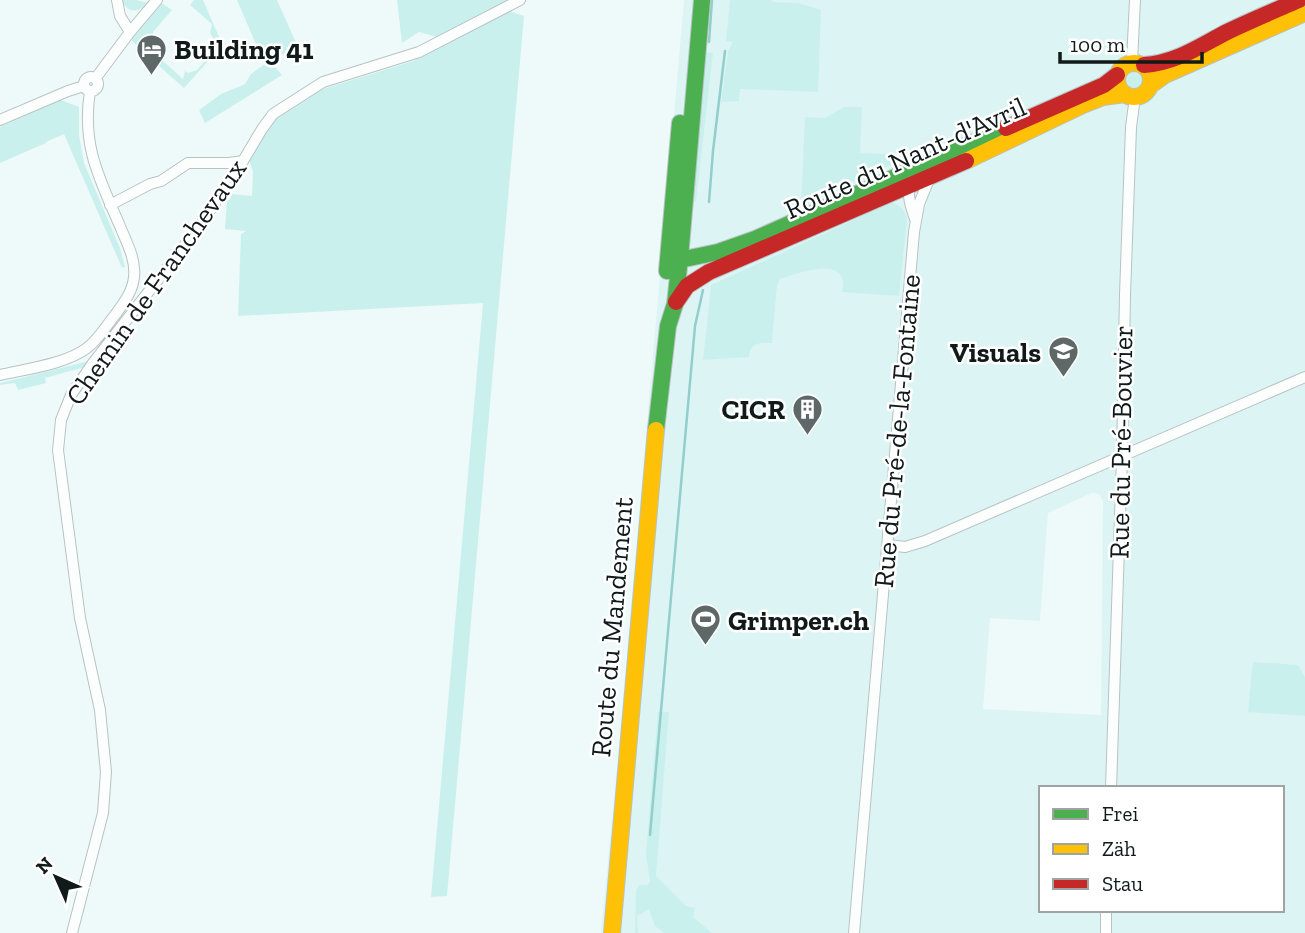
<svg xmlns="http://www.w3.org/2000/svg" width="1305" height="933" viewBox="0 0 1305 933" font-family="'Zilla Slab',serif">
  <rect width="100%" height="100%" fill="#eefaf9"/>
  <path fill="#dcf5f4" fill-rule="evenodd" d="M684,0H1305V933H601L616,778ZM780,280L777,287L772,342L760,343L754,345L751,348L749,357L711,285ZM1092,493L1099,494L1103,501L1101,715L983,709L990,618L1040,621L1048,513ZM1041,788H1282V910H1041Z"/>
  <path fill="#caf0ee" d="M122,0H136L148,3C139,13 127,14 122,0Z
    M194,0H203L223,46L216,49L213,38L210,33L212,24L190,5Z
    M237,0H277L298,47L264,63Z
    M397,0H508L437,37L419,32L402,43Z
    M730,0H770L774,2L799,3L821,10L818,92L740,89L739,101L721,102L728,51L733,42L726,41Z
    M160,4H163L172,10L153,32V40L140,48L132,41V38Z
    M509,11L524,16L447,896L431,897L483,303L238,316L241,234L246,231L225,229L227,200H230L231,194L252,196L253,172L249,159L273,121L323,89L413,61Z
    M156,43L154,53L183,79L185,71L188,73L197,70L209,56L211,58L184,88L142,51Z
    M704,52L713,53L696,202L692,201Z
    M265,64L275,67L282,75L205,123L199,110L221,94L245,84L251,74Z
    M1125 80a9 9 0 1 1 18 0a9 9 0 1 1-18 0Z
    M61,100L79,107V135L84,163L120,248L125,267L122,268L64,134L46,142V143L0,163V127Z
    M844,107H862L860,153L908,155L910,157L801,203L805,117L825,118Z
    M891,203C900,204 906,211 907,220L899,296L842,292C851,253 797,274 780,279L777,287L772,343C759,343 751,342 749,357L703,360L711,285Z
    M89,361L85,367L45,378L46,383L18,390L15,383L0,385V383Z
    M1254,662L1298,665L1305,677V716L1248,712L1252,668Z
    M658,712H669L656,876L686,906L695,908L693,917L712,933H664L655,926L649,909L637,916L638,933H635L636,890L640,885H647L650,882L646,854Z"/>
  <g fill="none" stroke-linecap="round" stroke-linejoin="round">
    <path stroke="#92cecc" stroke-width="2.5" d="M709,42L712,0
      M709,202L713,151L725,51
      M650,835L695,326L703,290"/>
    <defs>
      <path id="street" d="M117,0L120,16L130,32
        M1132,62L1135,0
        M84 84a7 7 0 1 1 14 0a7 7 0 1 1-14 0Z
        M95,79L130,32L157,0
        M0,120L68,91L84,86
        M913,181C905,192 911,207 915,219
        M110,205L150,184L161,181L188,163H229L243,161
        M0,375C26,369 66,364 87,348C98,340 106,326 115,315C123,304 133,291 134,277C136,261 128,245 122,231C101,181 81,148 90,91
        M888,545L905,547L925,541L1305,377
        M1111,788L1122,456L1125,295L1131,127L1135,97
        M72,933L103,813L106,772L100,710L80,618L58,450L61,420L71,395L93,363L199,227L243,161L262,129L273,114L323,82L419,52L520,0
        M854,933L914,232L919,204L930,177
        M1106,933V910"/>
      <path id="fast" d="M670,262L718,252L755,239L1006,128
        M667,271L680,123
        M656,430L668,326L675,304L680,258L702,0"/>
      <path id="slow" d="M1117 80a17 17 0 1 1 34 0a17 17 0 1 1-34 0Z
        M1151,85L1165,75L1305,13
        M966,161L1085,104L1103,97L1125,94
        M612,933L656,430"/>
      <path id="jam" d="M1144,65C1177,63 1201,45 1229,31C1252,20 1276,10 1299,0
        M1006,128L1104,85L1117,75
        M676,302L687,286L709,272L966,161"/>
    </defs>
    <use href="#street" stroke="#b8c2c2" stroke-width="12"/>
    <use href="#fast" stroke="#b8c2c2" stroke-width="18"/>
    <use href="#slow" stroke="#b8c2c2" stroke-width="18"/>
    <use href="#jam" stroke="#b8c2c2" stroke-width="18"/>
    <use href="#street" stroke="#fcfefe" stroke-width="10"/>
    <use href="#fast" stroke="#4caf50" stroke-width="16"/>
    <use href="#slow" stroke="#ffc107" stroke-width="16"/>
    <use href="#jam" stroke="#c62828" stroke-width="16"/>
  </g>
  <defs>
    <symbol id="hotel-pin" viewBox="-11 -11 22 30"><path d="M0 17L-7.5 6A9.5 9.5 0 1 1 7.5 6Z" fill="#5e6867" stroke="#fff"/><path d="M-6-4.5h1.5V1H6V5H4.5V3h-9V5H-6ZM-4 0a1.8 1.8 0 1 1 3.6 0ZM.5 0V-2.5h3Q6-2.5 6 0Z" fill="#fff"/></symbol>
    <symbol id="school-pin" viewBox="-11 -11 22 30"><path d="M0 17L-7.5 6A9.5 9.5 0 1 1 7.5 6Z" fill="#5e6867" stroke="#fff"/><path d="M0-5L7-2L0 1L-7-2ZM-4 1L0 2.5L4 1V4Q0 6-4 4Z" fill="#fff"/></symbol>
    <symbol id="building-pin" viewBox="-11 -11 22 30"><path d="M0 17L-7.5 6A9.5 9.5 0 1 1 7.5 6Z" fill="#5e6867" stroke="#fff"/><path d="M-4-6H4V6H1V3H-1V6H-4ZM-2.5-4.3h1.7v1.8h-1.7ZM.8-4.3h1.7v1.8H.8ZM-2.5-1h1.7V.8h-1.7ZM.8-1h1.7V.8H.8Z" fill="#fff"/></symbol>
    <symbol id="stadium-pin" viewBox="-11 -11 22 30"><path d="M0 17L-7.5 6A9.5 9.5 0 1 1 7.5 6Z" fill="#5e6867" stroke="#fff"/><path d="M0-5a6.5 5 0 1 0 0 10a6.5 5 0 1 0 0-10ZM-3.5-1.8h7v3.6h-7Z" fill="#fff"/></symbol>
  </defs>
  <g fill-rule="evenodd">
    <use href="#hotel-pin" x="134" y="32" width="35" height="47"/>
    <use href="#school-pin" x="1046" y="334" width="35" height="47"/>
    <use href="#building-pin" x="790" y="392" width="35" height="47"/>
    <use href="#stadium-pin" x="688" y="602" width="35" height="47"/>
  </g>
  <g text-anchor="middle" dominant-baseline="central" stroke-width="5" stroke-linejoin="round" paint-order="stroke">
    <g font-size="28" font-weight="bold" fill="#101a19" stroke="#fff" text-anchor="start">
      <text x="174" y="49">Building 41</text>
      <text x="1041" y="352" text-anchor="end">Visuals</text>
      <text x="785" y="409" text-anchor="end">CICR</text>
      <text x="728" y="620">Grimper.ch</text>
    </g>
    <g font-size="28" fill="#101a19" stroke="#fff">
      <text transform="translate(905 158) rotate(-24)">Route du Nant-d'Avril</text>
      <text transform="translate(156 282) rotate(-55)">Chemin de Franchevaux</text>
      <text transform="translate(897 431) rotate(-85)">Rue du Pré-de-la-Fontaine</text>
      <text transform="translate(1121 442) rotate(-89)">Rue du Pré-Bouvier</text>
      <text transform="translate(612 627) rotate(-85)">Route du Mandement</text>
    </g>
  </g>
  <rect x="1039" y="786" width="245" height="126" fill="#ffffff" stroke="#9fa3a3" stroke-width="2"/>
  <rect x="1053" y="809" width="35" height="10" fill="#4caf50" stroke="#9fa3a3" stroke-width="2"/>
  <text x="1102" y="821" font-size="21" fill="#101a19">Frei</text>
  <rect x="1053" y="844" width="35" height="10" fill="#ffc107" stroke="#9fa3a3" stroke-width="2"/>
  <text x="1102" y="856" font-size="21" fill="#101a19">Zäh</text>
  <rect x="1053" y="879" width="35" height="10" fill="#c62828" stroke="#9fa3a3" stroke-width="2"/>
  <text x="1102" y="891" font-size="21" fill="#101a19">Stau</text>
  <g transform="translate(56 877) rotate(315)" stroke="#ffffff" stroke-width="5" paint-order="stroke">
  <path d="M0-5L12 26L0 18L-12 26Z" fill="#101a19"/>
  <text y="-10" font-size="19" font-weight="bold" text-anchor="middle" fill="#101a19">N</text>
  </g>
  <path d="M1060 52v10h142v-10" fill="none" stroke="#101a19" stroke-width="3.5"/>
  <text x="1070" y="52" font-size="21" fill="#101a19" stroke="#ffffff" stroke-width="5" paint-order="stroke">100 m</text>
</svg>
